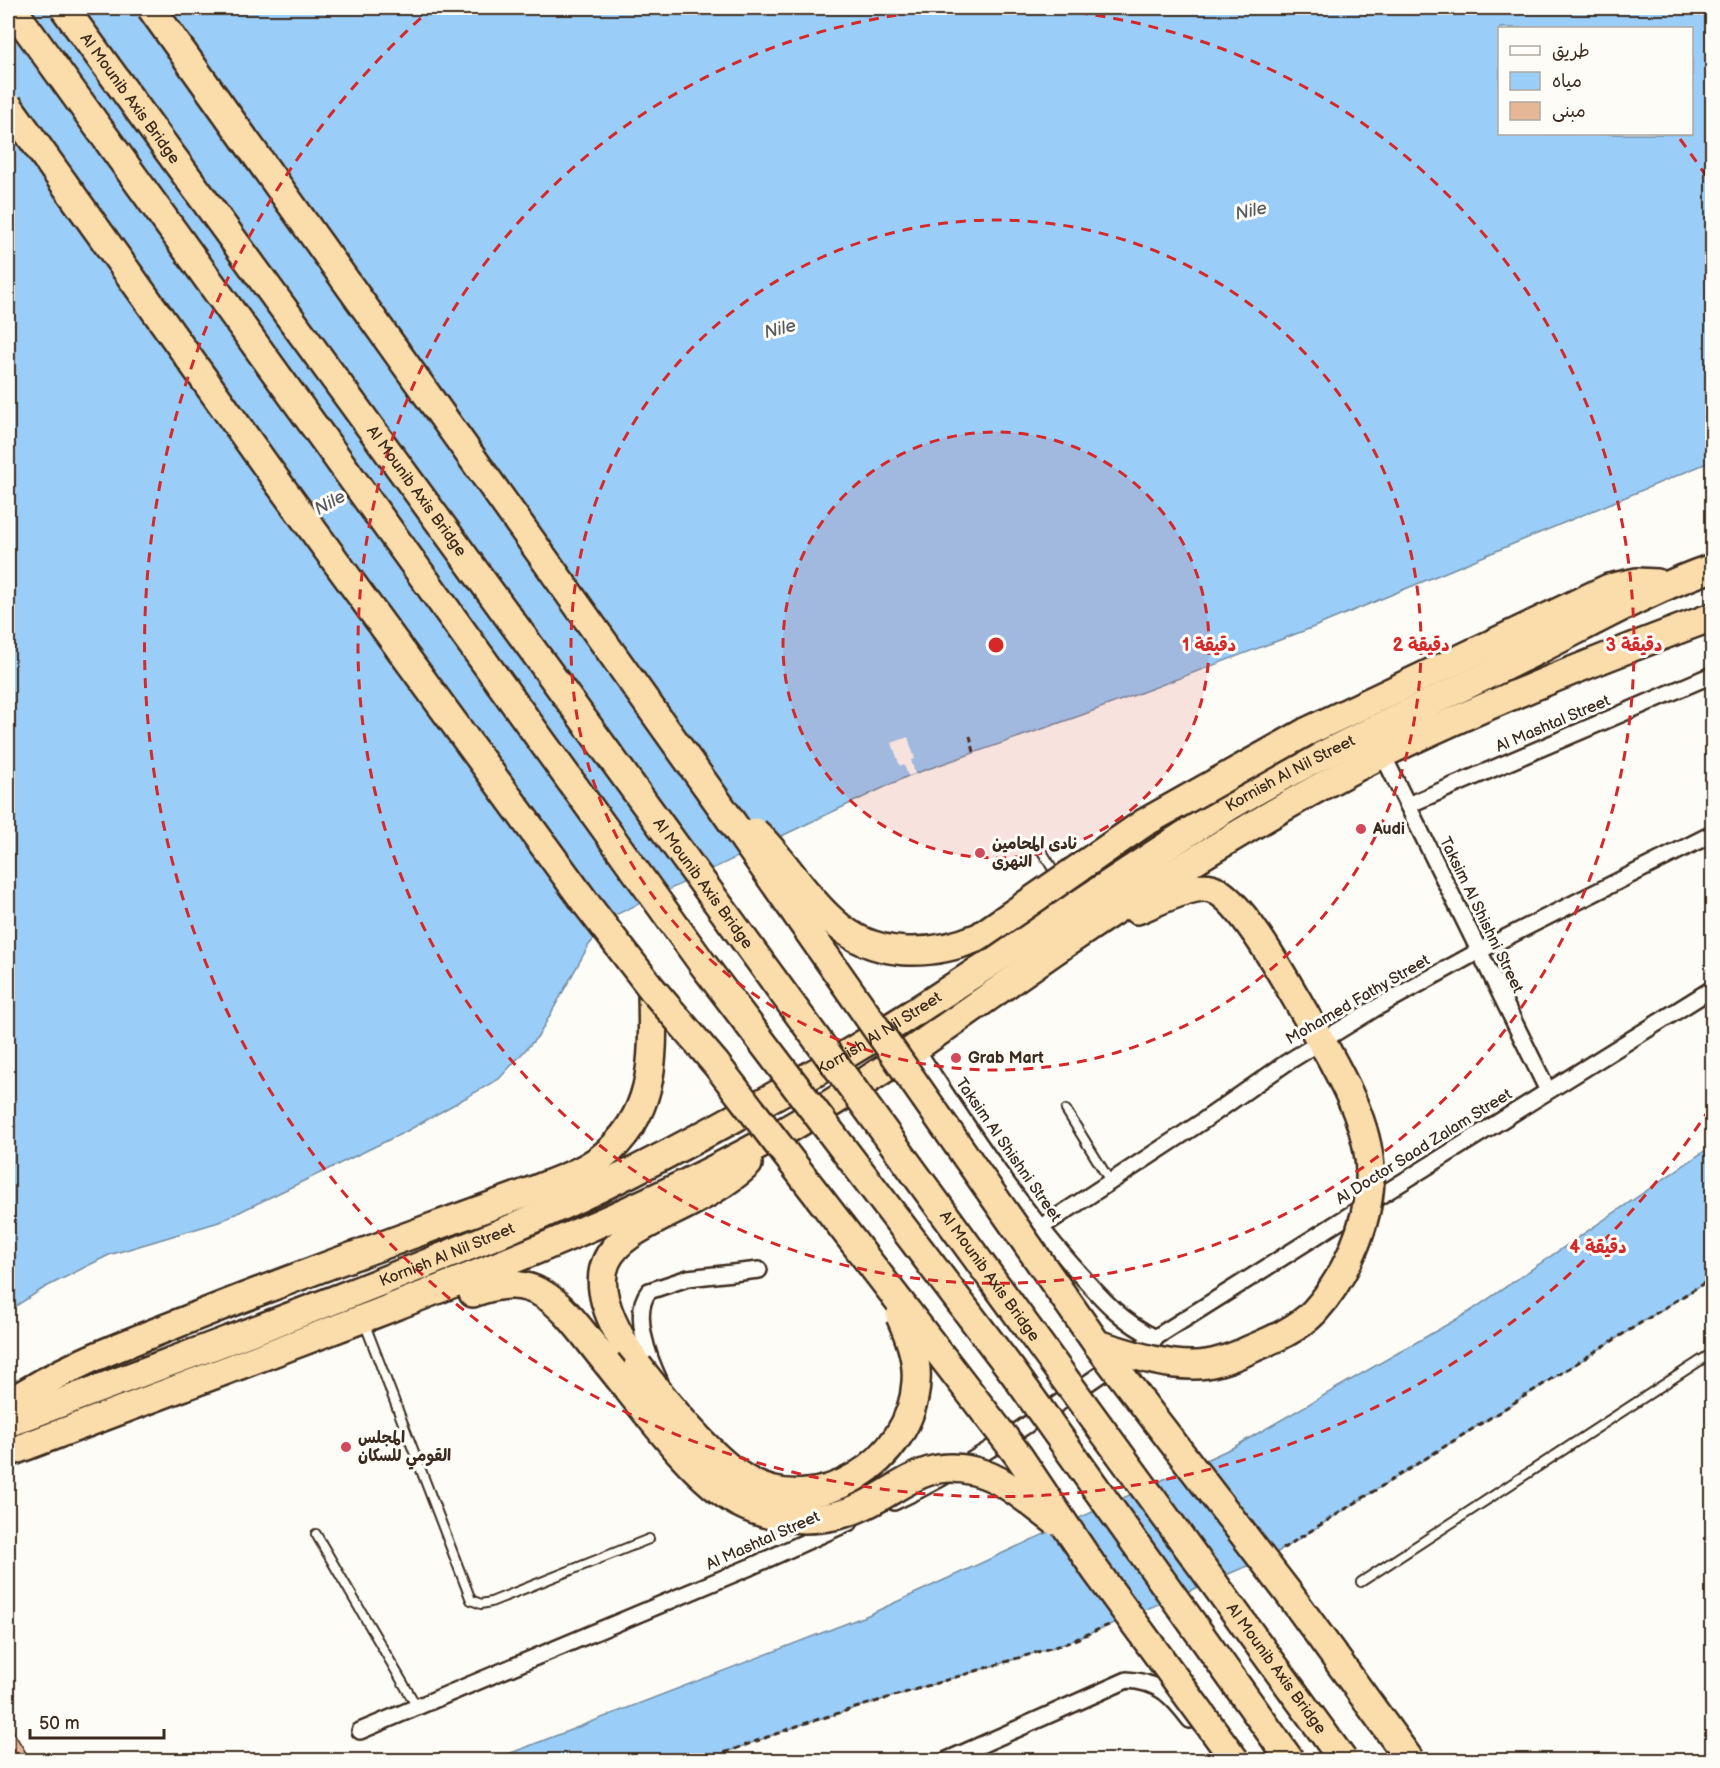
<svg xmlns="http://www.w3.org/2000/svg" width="1720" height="1768" viewBox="0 0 1720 1768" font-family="'Balsamiq Sans','Playpen Sans Arabic',sans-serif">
  <rect width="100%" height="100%" fill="#fdfcf7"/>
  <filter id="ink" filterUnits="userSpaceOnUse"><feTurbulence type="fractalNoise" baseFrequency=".0167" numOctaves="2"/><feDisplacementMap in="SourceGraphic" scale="12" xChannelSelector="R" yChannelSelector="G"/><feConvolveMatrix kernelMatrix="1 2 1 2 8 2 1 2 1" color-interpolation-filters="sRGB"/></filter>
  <g filter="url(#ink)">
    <path fill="#9acdf7" stroke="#748ca0" stroke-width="1.5" fill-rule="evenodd" d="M8,8H1712V461L1314,627L1082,715L908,776L613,916L589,945L539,1035L499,1079L407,1131L219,1222L109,1255L44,1288L8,1311ZM1500,28H1692V134H1500Z
      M1712,1146V1278L1273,1555L1067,1643L800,1725L705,1760H493L868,1615L1234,1447L1469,1312Z"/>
    <path fill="#fdfcf7" d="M908,737L915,759L911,760L915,774L908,776L904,764L900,766L892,743Z"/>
    <path fill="#e6b796" stroke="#3b2a1e" stroke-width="1.5" d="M8,1723L31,1761H8Z"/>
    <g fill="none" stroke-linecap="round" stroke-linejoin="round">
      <defs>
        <path id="lane" d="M1035,840L1073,902
          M1066,1110L1110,1181
          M364,1322L471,1600L481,1604L491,1602L649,1539
          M316,1534L417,1707
          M1361,1582L1712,1353"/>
        <path id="street" d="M1383,755L1548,1091
          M1408,805L1712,675
          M916,1049C965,1123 1012,1197 1071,1264C1097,1293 1119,1321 1156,1338
          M1040,1228L1203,1121L1286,1063L1374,1009L1479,951L1712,834
          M660,1382C649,1359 631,1313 649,1291L688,1278L759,1270
          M894,1502C990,1458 1073,1390 1161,1334C1344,1218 1528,1103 1712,989
          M360,1731L750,1567L850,1522
          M947,1760L1127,1680C1159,1682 1171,1695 1190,1720"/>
        <g id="highway">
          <path d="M1306,732L1609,588L1637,582L1657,583"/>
          <path d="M1137,910C1155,903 1193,883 1211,888C1247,900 1304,1016 1327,1051"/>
          <path d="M473,1293C543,1265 567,1315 607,1363"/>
          <path d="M638,1366C540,1220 666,1239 748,1164"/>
          <path d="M8,1404C62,1367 123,1345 184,1321C297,1275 412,1235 526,1193C551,1183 580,1174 601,1158C658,1113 653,1054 652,989"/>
          <path id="s1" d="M8,1423C175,1359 345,1299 510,1229C615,1184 718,1129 818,1071C959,989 1091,892 1230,806C1324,750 1424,707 1522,658C1585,627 1645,591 1712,568"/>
          <path d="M8,1453C130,1407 252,1360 375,1314C509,1262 643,1210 769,1140C906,1064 1027,963 1161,881C1234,836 1308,791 1385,753C1492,701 1601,658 1712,617"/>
        </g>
      </defs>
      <use href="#lane" stroke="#3b2a1e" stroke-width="12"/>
      <use href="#street" stroke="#3b2a1e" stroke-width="20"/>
      <use href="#highway" stroke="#3b2a1e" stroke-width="32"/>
      <path stroke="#3b2a1e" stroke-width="3" stroke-dasharray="6 4.5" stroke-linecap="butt" d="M970,736L974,752
        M1282,1549L1712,1278
        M705,1760L800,1725L1067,1643L1109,1625"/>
      <use href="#lane" stroke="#fdfcf7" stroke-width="8"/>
      <use href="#street" stroke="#fdfcf7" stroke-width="15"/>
      <use href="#highway" stroke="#fbddab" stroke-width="27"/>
      <defs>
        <g id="highway-bridge">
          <path d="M12,8L702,963L1013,1372L1290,1760"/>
          <path id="s2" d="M64,8L1343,1760"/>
          <path d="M151,8L720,805L1097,1344L1290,1595L1410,1760"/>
          <path d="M8,105L274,477L588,906L652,989L716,1064L1018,1455L1096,1571L1235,1760"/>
          <path d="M755,832C784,859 803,895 833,921C873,959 931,957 979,937L1144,823L1306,732"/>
          <path d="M1097,1344C1128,1353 1162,1366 1195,1365C1214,1365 1234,1357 1251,1349C1272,1340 1298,1329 1314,1312C1345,1278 1368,1226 1370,1180C1372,1135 1348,1089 1327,1051"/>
          <path d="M607,1363C640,1403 693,1479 737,1502C776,1523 825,1525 865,1505C905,1486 924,1459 974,1471C1004,1478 1030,1503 1055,1521"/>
          <path d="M638,1366C664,1400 709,1457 745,1479C816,1523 912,1461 916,1382C918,1359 909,1336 900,1316"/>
        </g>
      </defs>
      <use href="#highway-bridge" stroke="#3b2a1e" stroke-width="32" stroke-linecap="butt"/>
      <use href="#highway-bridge" stroke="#fbddab" stroke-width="27"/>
    </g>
  </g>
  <circle cx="996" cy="645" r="213" fill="#d62828" fill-opacity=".12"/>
  <g fill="none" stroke="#d62828" stroke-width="3" stroke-dasharray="10 8">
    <circle cx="996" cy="645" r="213"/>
    <circle cx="996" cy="645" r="425"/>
    <path d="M1024 8A638 638 0 1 1 968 8"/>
    <path d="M1710 1108A851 851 0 1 1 432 8M1680 139A851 851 0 0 1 1710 182"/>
  </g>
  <g fill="#d1495b" stroke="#fdfcf7" stroke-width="2">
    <circle cx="1361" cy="829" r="6"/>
    <circle cx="980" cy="853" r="6"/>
    <circle cx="956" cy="1058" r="6"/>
    <circle cx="346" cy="1447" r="6"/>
  </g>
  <g text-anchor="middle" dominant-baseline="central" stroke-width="6" stroke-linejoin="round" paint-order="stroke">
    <g font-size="16" fill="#3b2a1e" stroke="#fdfcf7">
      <text stroke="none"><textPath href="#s2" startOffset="112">Al Mounib Axis Bridge</textPath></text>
      <text stroke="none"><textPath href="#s2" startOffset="598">Al Mounib Axis Bridge</textPath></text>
      <text transform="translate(1553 724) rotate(-23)">Al Mashtal Street</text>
      <text stroke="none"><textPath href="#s1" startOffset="1443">Kornish Al Nil Street</textPath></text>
      <text stroke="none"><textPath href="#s2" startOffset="1084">Al Mounib Axis Bridge</textPath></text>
      <text transform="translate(1481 915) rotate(64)">Taksim Al Shishni Street</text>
      <text transform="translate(1358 1000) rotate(-30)">Mohamed Fathy Street</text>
      <text stroke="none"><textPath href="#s1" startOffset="956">Kornish Al Nil Street</textPath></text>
      <text transform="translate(1424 1147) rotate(-32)">Al Doctor Saad Zalam Street</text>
      <text transform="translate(1008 1150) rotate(55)">Taksim Al Shishni Street</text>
      <text stroke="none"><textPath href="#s1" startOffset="470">Kornish Al Nil Street</textPath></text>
      <text stroke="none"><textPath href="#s2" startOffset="1570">Al Mounib Axis Bridge</textPath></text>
      <text transform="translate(763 1541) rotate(-24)">Al Mashtal Street</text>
      <text stroke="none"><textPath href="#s2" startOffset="2056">Al Mounib Axis Bridge</textPath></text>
    </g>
    <g font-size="16" font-weight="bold" fill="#3b2a1e" stroke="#fdfcf7" text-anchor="start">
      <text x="1373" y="829">Audi</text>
      <text x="992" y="844">نادى المحامين<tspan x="992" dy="18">النهرى</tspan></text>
      <text x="968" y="1058">Grab Mart</text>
      <text x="358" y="1438">المجلس<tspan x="358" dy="18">القومي للسكان</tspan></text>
    </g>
    <g font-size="18" font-style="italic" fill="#585b5f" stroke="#fdfcf7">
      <text transform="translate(1251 211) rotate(-12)">Nile</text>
      <text transform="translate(780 329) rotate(-14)">Nile</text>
      <text transform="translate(330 503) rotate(-29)">Nile</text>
    </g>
  </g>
  <circle cx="996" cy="645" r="9" fill="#d62828" stroke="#fdfcf7" stroke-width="3"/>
  <g font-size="18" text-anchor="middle" font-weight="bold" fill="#d62828" stroke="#fdfcf7" stroke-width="6" stroke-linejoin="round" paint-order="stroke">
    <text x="1209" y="651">1 دقيقة</text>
    <text x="1421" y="651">2 دقيقة</text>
    <text x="1634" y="651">3 دقيقة</text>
    <text x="1598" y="1253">4 دقيقة</text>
  </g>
  <rect width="1720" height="1768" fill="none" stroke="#fdfcf7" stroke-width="30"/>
  <rect x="15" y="15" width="1690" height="1738" fill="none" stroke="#3b2a1e" stroke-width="2" filter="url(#ink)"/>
  <rect x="1498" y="27" width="195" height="108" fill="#fdfcf7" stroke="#afa8a0" stroke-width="1.5"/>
  <rect x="1510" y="46" width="30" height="9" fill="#fdfcf7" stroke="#afa8a0" stroke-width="1.5"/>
  <text x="1552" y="57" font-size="18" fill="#3b2a1e">طريق</text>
  <rect x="1510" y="72" width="30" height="18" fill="#9acdf7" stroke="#afa8a0" stroke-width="1.5"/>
  <text x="1552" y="87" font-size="18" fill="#3b2a1e">مياه</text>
  <rect x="1510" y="102" width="30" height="18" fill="#e6b796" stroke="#afa8a0" stroke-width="1.5"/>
  <text x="1552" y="117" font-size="18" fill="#3b2a1e">مبنى</text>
  <path d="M30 1729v9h134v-9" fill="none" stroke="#3b2a1e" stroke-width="3"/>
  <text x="39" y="1729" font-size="18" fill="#3b2a1e" stroke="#fdfcf7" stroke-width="4.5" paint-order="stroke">50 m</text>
</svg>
